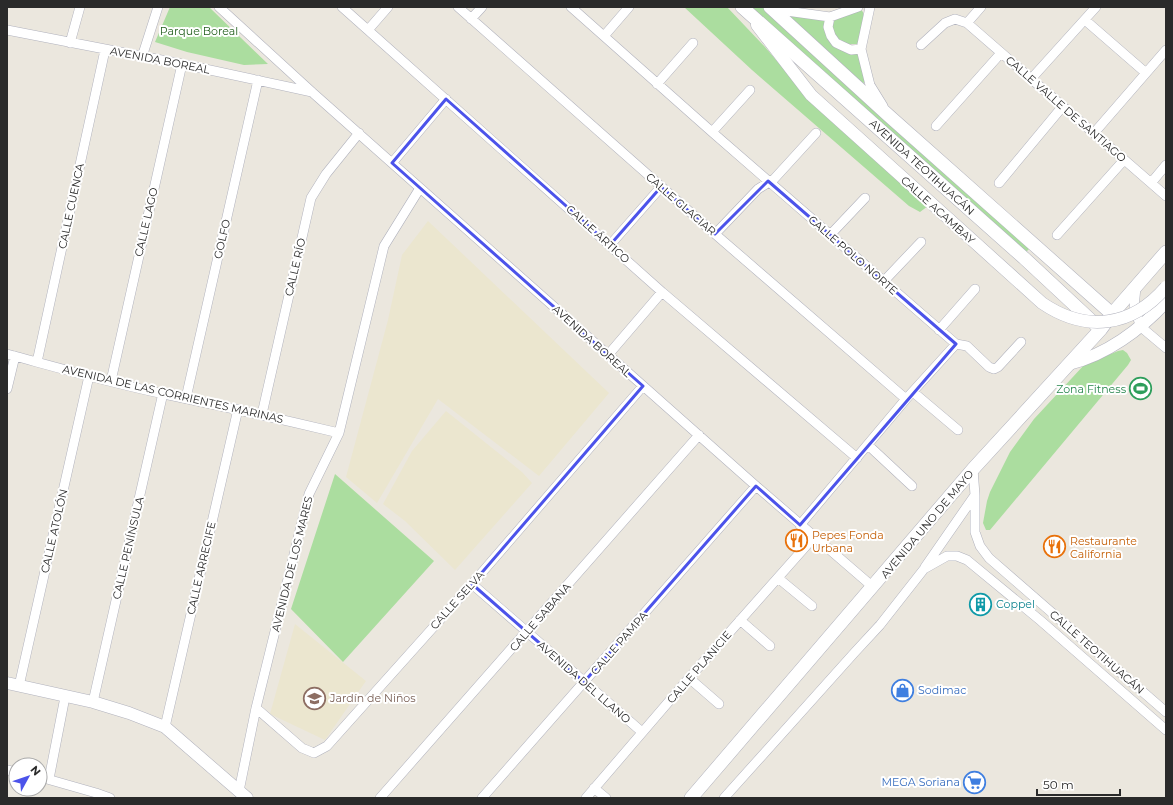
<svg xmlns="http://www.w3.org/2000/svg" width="1173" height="805" viewBox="0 0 1173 805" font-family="Montserrat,sans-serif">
  <rect width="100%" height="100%" fill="#ebe7de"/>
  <path fill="#ebe6cf" d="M428,221L609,393L539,476L438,399L377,503L346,477L388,320L402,255Z
    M446,411L522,472L532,483L455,570L405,521L383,504L412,451Z
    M295,624L366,681L325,740L270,714Z"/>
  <path fill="#abdd9f" d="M170,7H209L268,64L244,65L187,52L155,42Z
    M684,7H727L765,47L794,81L928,206L920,212L909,206L752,70Z
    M744,7H767L1030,248L1024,254Z
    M861,10L863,12L864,17L858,44H846L835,37L832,27L834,19Z
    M784,14L828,19L830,37L857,51L866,82L864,83L857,80Z
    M1123,350L1127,353L1131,360L1128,365L990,530H986L983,523L987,501L990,492L1010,452L1034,419L1084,365L1118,351Z
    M335,474L434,561L343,662L291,609Z"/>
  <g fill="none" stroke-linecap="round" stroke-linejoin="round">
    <defs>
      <path id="minor" d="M219,7L313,93L756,486L873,587
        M342,7L662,292L857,458
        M458,7L715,234L906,399
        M571,7L712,132L956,344L967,346L989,367L994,369L998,367L1021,342
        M870,7L861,49L870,85L883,106
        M772,9L830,17L858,7
        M830,17L828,27L831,36L836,43L851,50L861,49
        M471,19L482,7
        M1085,20L1146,73
        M967,23L981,7
        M7,30L182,64L312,92
        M368,30L388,7
        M604,36L629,7
        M70,43L80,7
        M921,45L945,23L955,19L967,23L1166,196
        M142,57L158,7
        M1031,79L1096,7
        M657,84L693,43
        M936,126L1001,53
        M712,132L750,90
        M1094,133L1166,50
        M392,163L446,99
        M999,183L1063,106
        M1151,183L1166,165
        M715,234L758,189L774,179L816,133
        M830,235L865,198
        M1057,235L1124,160
        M610,245L661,187
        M884,281L921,242
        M1136,287L1134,308L1141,327L1166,348
        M939,330L975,289
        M7,354C59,368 111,383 164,394C222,406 280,419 339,433
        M608,355L662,292
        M37,362L105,50
        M111,381L182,64
        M7,389L15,356
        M913,392L958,430
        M186,398L258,80
        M262,414L311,198L326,174L359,133
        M868,445L912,486
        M973,469L975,495V532L980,546L989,558L1166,712
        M800,525L906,399L956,344
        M925,567L975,495
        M778,578L812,606
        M472,584L642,732
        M740,620L770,646
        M689,678L719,704
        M19,686L89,376
        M93,702L163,393
        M256,708L302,748L314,753L327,746L472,584L643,386
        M165,727L238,409
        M7,770L16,772
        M40,777L96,793L110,798
        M49,779L65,697
        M594,788L606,798
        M239,791L256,708L309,494L339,433L384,246L420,188
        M380,798L699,435
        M482,798L756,486
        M586,798L689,678L814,537
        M724,798L855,652L880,625L924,569L947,556H957L967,560L1041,621L1166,730"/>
      <path id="tertiary" d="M757,25L811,95L950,220
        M1069,364C1106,355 1140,330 1166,302
        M7,683L93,702L129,713L165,727L247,798"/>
      <path id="secondary" d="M742,7L1024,258L1096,325
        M770,7L888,115L1112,314
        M691,798L973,469L1101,329L1112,314L1166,252"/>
    </defs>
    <use href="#minor" stroke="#b1b2bd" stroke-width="10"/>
    <use href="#tertiary" stroke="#b1b2bd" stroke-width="13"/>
    <use href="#secondary" stroke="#b1b2bd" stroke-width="14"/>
    <use href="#minor" stroke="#fff" stroke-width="9"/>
    <use href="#tertiary" stroke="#fff" stroke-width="12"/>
    <use href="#secondary" stroke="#fff" stroke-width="13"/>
    <defs>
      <path id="tertiary-bridge" d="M950,220L1042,303C1086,333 1132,327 1166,287"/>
    </defs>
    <use href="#tertiary-bridge" stroke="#b1b2bd" stroke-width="13" stroke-linecap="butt"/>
    <use href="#tertiary-bridge" stroke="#fff" stroke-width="12"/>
  </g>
  <path fill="none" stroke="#4c53ea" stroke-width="3" stroke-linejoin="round" d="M446,99L610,245L661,187L715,234L768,181L956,344L800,525L756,486L584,682L472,584L643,386L392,163Z"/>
  <defs>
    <symbol id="stadium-ring" viewBox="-11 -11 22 22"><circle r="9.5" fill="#fff" stroke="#2e9e5b" stroke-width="1.5"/><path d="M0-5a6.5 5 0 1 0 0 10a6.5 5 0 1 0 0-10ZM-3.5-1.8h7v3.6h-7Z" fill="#2e9e5b"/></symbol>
    <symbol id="restaurant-ring" viewBox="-11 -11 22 22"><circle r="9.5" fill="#fff" stroke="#e8710a" stroke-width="1.5"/><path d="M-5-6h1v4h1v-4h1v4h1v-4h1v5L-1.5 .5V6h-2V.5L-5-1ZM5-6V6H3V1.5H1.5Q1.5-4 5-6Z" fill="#e8710a"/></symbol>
    <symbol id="building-ring" viewBox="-11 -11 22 22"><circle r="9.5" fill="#fff" stroke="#0f9aa8" stroke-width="1.5"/><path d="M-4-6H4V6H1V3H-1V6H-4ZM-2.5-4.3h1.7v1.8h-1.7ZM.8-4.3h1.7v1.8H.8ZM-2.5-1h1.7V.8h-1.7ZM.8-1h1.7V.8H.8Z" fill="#0f9aa8"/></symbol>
    <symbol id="shop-ring" viewBox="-11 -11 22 22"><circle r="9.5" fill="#fff" stroke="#3f7fe0" stroke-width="1.5"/><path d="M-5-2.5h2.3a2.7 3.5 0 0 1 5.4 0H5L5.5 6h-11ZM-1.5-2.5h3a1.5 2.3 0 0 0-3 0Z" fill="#3f7fe0"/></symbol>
    <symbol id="school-ring" viewBox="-11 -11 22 22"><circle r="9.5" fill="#fff" stroke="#8d6e63" stroke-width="1.5"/><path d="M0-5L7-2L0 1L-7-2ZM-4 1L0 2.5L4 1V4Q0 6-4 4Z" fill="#8d6e63"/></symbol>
    <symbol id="supermarket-ring" viewBox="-11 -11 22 22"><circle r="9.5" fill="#fff" stroke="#3f7fe0" stroke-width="1.5"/><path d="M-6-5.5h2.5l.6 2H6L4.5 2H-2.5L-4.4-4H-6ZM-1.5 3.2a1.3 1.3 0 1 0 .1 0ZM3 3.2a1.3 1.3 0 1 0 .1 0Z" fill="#3f7fe0"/></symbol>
  </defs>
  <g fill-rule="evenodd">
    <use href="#stadium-ring" x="1128" y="376" width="25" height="25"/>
    <use href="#restaurant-ring" x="784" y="528" width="25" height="25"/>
    <use href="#restaurant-ring" x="1042" y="534" width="25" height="25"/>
    <use href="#building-ring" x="968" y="592" width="25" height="25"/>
    <use href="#shop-ring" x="890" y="678" width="25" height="25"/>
    <use href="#school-ring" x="302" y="686" width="25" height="25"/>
    <use href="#supermarket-ring" x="962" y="770" width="25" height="25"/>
  </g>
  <g text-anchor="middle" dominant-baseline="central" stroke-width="4" stroke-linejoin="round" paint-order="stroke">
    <g font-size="11" fill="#256120" stroke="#fff">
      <text x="199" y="31">Parque Boreal</text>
    </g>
    <g font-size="11" fill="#2a2a2a" stroke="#fff">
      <text transform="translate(160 60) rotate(11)">AVENIDA BOREAL</text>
      <text transform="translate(1066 109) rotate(41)">CALLE VALLE DE SANTIAGO</text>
      <text transform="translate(922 167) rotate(42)">AVENIDA TEOTIHUACÁN</text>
      <text transform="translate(681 204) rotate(41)">CALLE GLACIAR</text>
      <text transform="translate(71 206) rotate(-78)">CALLE CUENCA</text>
      <text transform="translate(938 210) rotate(42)">CALLE ACAMBAY</text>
      <text transform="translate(146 222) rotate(-77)">CALLE LAGO</text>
      <text transform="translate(598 234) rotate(42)">CALLE ÁRTICO</text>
      <text transform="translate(222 239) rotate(-77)">GOLFO</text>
      <text transform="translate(853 255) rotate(41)">CALLE POLO NORTE</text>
      <text transform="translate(295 267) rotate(-77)">CALLE RÍO</text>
      <text transform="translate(592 341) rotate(42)">AVENIDA BOREAL</text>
      <text transform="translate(173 394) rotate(13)">AVENIDA DE LAS CORRIENTES MARINAS</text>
      <text transform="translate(927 524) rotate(-50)">AVENIDA UNO DE MAYO</text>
      <text transform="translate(54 531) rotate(-77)">CALLE ATOLÓN</text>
      <text transform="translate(128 548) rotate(-77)">CALLE PENÍNSULA</text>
      <text transform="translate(292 564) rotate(-76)">AVENIDA DE LOS MARES</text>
      <text transform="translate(201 568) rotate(-77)">CALLE ARRECIFE</text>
      <text transform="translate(457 600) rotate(-48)">CALLE SELVA</text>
      <text transform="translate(540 617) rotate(-49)">CALLE SABANA</text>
      <text transform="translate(619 643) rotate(-49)">CALLE PAMPA</text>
      <text transform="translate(1097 652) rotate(41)">CALLE TEOTIHUACÁN</text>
      <text transform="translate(699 667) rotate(-49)">CALLE PLANICIE</text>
      <text transform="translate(584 682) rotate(41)">AVENIDA DEL LLANO</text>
    </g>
    <g font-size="11" fill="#27864d" stroke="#fff" text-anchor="end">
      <text x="1126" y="389">Zona Fitness</text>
    </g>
    <g font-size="11" fill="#c56008" stroke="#fff" text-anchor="start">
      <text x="812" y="535">Pepes Fonda<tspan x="812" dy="13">Urbana</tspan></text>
      <text x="1070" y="541">Restaurante<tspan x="1070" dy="13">California</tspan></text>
    </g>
    <g font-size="11" fill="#0d838f" stroke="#fff" text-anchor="start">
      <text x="996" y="604">Coppel</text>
    </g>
    <g font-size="11" fill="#366cbe" stroke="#fff" text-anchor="start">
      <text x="918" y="690">Sodimac</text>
      <text x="960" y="782" text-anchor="end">MEGA Soriana</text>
    </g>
    <g font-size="11" fill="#785e54" stroke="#fff" text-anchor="start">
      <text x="330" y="698">Jardín de Niños</text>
    </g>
  </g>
  <rect width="1173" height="805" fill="none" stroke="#2a2a2a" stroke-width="16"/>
  <g transform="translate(28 777) rotate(50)"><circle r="19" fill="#ffffff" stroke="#aaaaaa"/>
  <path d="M0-3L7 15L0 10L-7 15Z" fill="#4c53ea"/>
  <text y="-6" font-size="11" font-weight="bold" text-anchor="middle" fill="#2a2a2a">N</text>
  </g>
  <path d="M1037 789v6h83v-6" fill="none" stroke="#2a2a2a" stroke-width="2"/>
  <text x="1043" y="789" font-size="12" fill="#2a2a2a" stroke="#ffffff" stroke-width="3" paint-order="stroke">50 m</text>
</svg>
